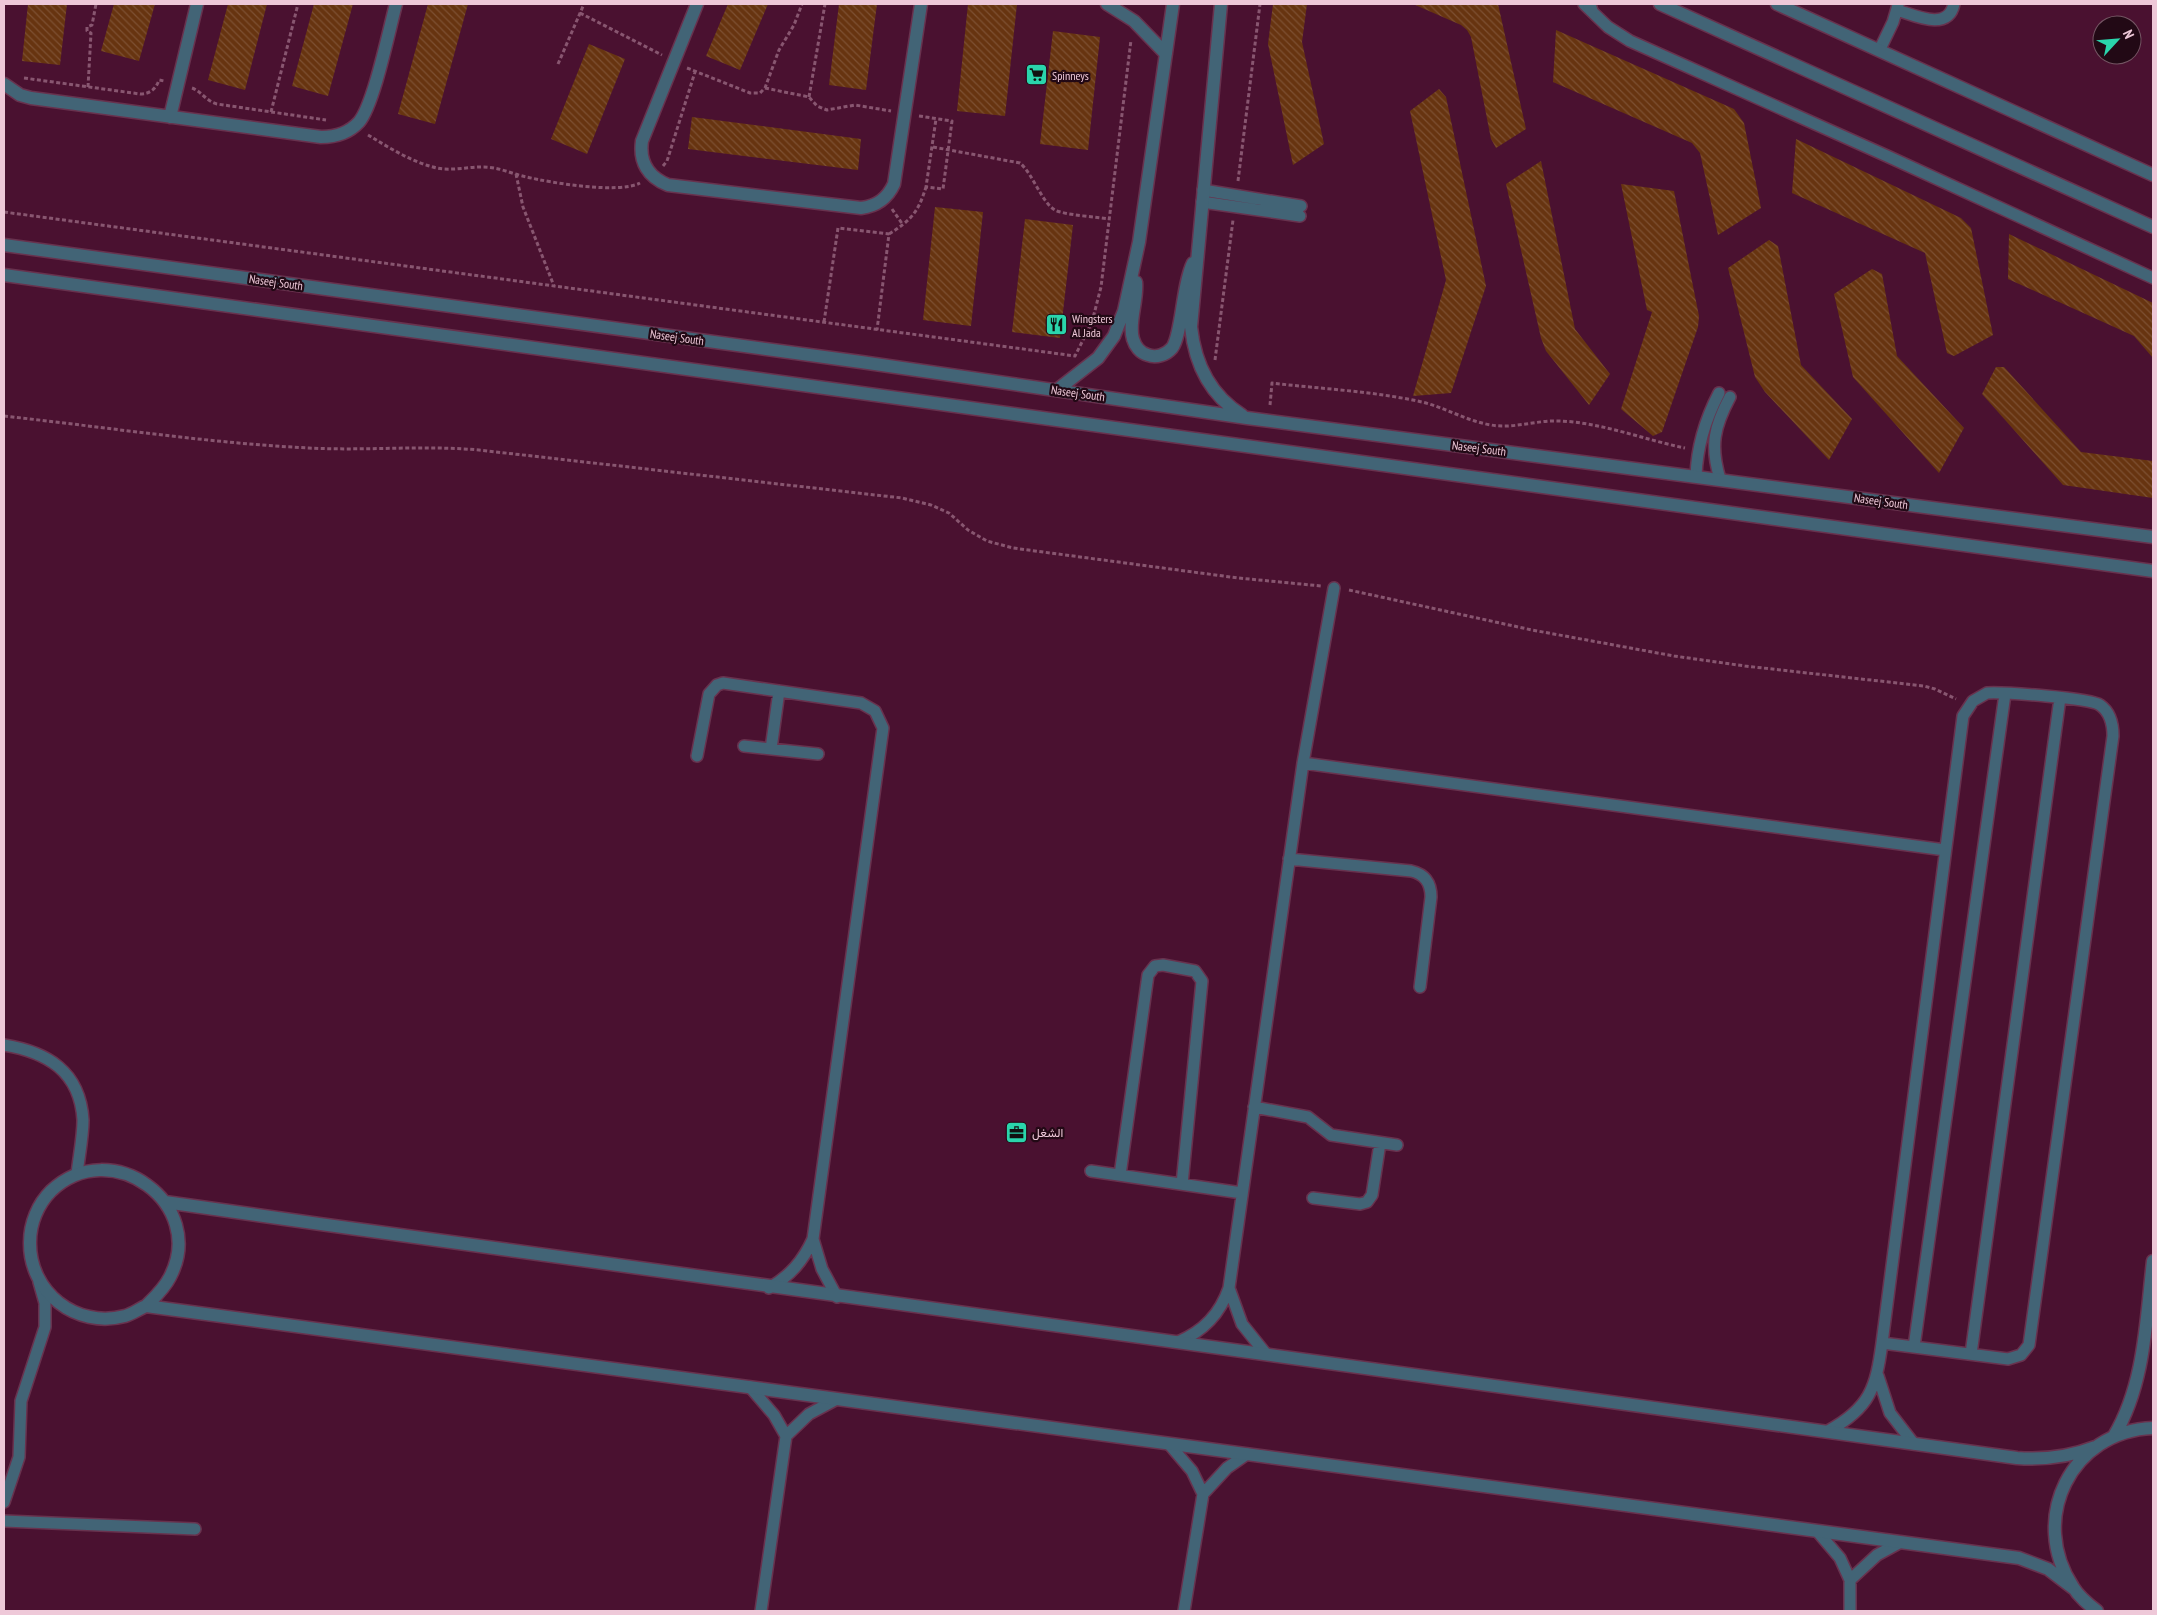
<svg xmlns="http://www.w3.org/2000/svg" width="2157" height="1615" viewBox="0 0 2157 1615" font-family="'PT Sans Narrow',Vazirmatn,sans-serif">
  <defs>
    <pattern id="building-back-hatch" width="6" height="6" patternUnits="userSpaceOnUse" patternTransform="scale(1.25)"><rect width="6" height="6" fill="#673410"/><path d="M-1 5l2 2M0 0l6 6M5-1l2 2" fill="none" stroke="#7d5032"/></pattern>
  </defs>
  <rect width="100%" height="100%" fill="#4a1130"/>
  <path fill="url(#building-back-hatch)" d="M28,4H67L60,65L22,61Z
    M114,4H155L139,61L101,51Z
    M228,4H267L245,90L208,80Z
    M314,4H353L328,96L292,86Z
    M428,4H468L435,124L398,114Z
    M728,4H768L740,70L706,56Z
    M839,4H877L866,90L829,85Z
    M968,4H1017L1005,116L957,111Z
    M1273,4H1307L1302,42L1324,144L1293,165L1268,44Z
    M1413,4H1498L1526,129L1496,148L1491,139L1471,37L1467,30L1461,25Z
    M1556,30L1734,109L1744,123L1761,208L1718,235L1700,153L1692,143L1553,82Z
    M1053,31L1100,37L1088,150L1040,144Z
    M589,44L625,59L587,154L551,139Z
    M1439,89L1446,97L1486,286L1451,393L1413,396L1446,280L1410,111Z
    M692,117L861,139L858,170L688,149Z
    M1796,139L1961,218L1971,228L1993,335L1954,356L1947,353L1925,253L1792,193Z
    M1541,161L1575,329L1610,374L1589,405L1546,351L1541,338L1506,184Z
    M1621,184L1674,191L1699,316L1698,327L1662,432L1653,436L1621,409L1652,312L1647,310Z
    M935,207L983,212L971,326L923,320Z
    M1025,219L1073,225L1060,338L1012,332Z
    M2009,234L2153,303V358L2134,336L2008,279Z
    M1769,240L1778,246L1801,365L1852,419L1829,460L1765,392L1755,377L1728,268Z
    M1872,269L1882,274L1897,356L1964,428L1939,473L1853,377L1834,294Z
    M1996,367H2004L2081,452L2153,461V498L2063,485L1982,394Z"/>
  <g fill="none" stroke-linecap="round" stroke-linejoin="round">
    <defs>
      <path id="service" d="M1584,4L1608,27L1630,41L1887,156L2153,278
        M1897,10C1914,15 1948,32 1954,4
        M1880,49L1893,22L1898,5
        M1203,190L1301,206
        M1202,202L1300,216
        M1696,476C1697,446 1705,420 1719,393
        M1720,479C1710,446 1714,427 1730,397
        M744,746L818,754
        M771,749L779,691
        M697,756L709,694L717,685L723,683L861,703L875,711L883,728L813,1239C803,1261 790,1276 769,1288
        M1303,763L1945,850
        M1289,859L1411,871C1424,874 1431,882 1431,897L1420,987
        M4,1045C47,1052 80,1071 83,1120C83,1137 79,1156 77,1174
        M1254,1107L1308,1117L1331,1135L1397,1145
        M1091,1171L1242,1193
        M1120,1175L1148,975L1155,966L1163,965L1195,971L1202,981L1182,1184
        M1313,1198L1360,1204L1367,1202L1372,1195L1380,1143
        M813,1239L822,1269L837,1297
        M1229,1288L1242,1324L1266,1354
        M1178,1342C1204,1331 1220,1314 1229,1288L1303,763L1334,588
        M1914,1347L2005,694
        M1971,1354L2060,698
        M1878,1376L1890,1413L1914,1444
        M750,1387L774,1415L786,1436
        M1828,1431C1870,1408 1876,1388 1882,1343L1963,716L1973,701L1987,693C2003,692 2090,698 2100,705C2110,712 2113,723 2113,736L2029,1345L2021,1355L2008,1359L1882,1343
        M1169,1444L1192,1471L1203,1494L1184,1611
        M1203,1494L1227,1468L1247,1454
        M4,1502L19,1457L21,1401L45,1327V1303L39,1282
        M4,1521L195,1529
        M1817,1531L1840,1558L1850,1580V1611
        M1850,1580L1877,1555L1899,1543
        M761,1611L786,1436L809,1414L837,1399"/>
      <path id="minor" d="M697,4L642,141C639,162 648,177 668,185L861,208C877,206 887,199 894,184L921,4
        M1107,4L1134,21L1166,54
        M1221,4L1191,327C1195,365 1210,395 1242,415
        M1589,4L1591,9
        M1660,4L2153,227
        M1777,4L2153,175
        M4,84L20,95L31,98L321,137C335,137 349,133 359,122C374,104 389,30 396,4
        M170,117L197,4
        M4,245L861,362L1247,418L2153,537
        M4,275L2153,571
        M1136,282C1138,300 1128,323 1133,339C1135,346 1140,353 1148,355C1156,358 1166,355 1172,348C1182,335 1182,285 1193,263
        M1057,390L1098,358L1114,336L1124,311L1139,242L1173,4
        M165,1202C782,1290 1400,1371 2017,1458C2045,1460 2069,1457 2095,1447
        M146,1306C155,1297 164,1289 170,1277C208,1204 111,1134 51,1191C38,1204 30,1223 30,1242C29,1292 76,1329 125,1316C132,1314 139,1309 146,1306L2019,1558L2048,1569L2073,1588
        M2114,1436C2145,1384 2146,1320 2153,1261
        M2097,1611C2088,1604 2079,1597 2073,1587C2028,1519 2071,1431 2153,1428"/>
    </defs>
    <use href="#service" stroke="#68324e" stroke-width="14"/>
    <use href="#minor" stroke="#68324e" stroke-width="15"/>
    <path stroke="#885670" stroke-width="3" stroke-dasharray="4 2.5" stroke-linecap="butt" d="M580,13L662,55
      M558,64L584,4
      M687,68L750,93H760L765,88L779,50L794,25L802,4
      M24,78L140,94C150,94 156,89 159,80L164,81
      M88,87L91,33L87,31V27L92,25L96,4
      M192,88C201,91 206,101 217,104L326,120
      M765,88L809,97L817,106L827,110L855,105L891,111
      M809,97L825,4
      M271,112L298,4
      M919,116L952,121L943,189L926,187L936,119
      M368,135C388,147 410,161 433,167C453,173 473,164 494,168C505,170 516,175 527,177C551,183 619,194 640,183
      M933,147L1020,163C1033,174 1042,203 1055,210C1064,215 1097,217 1109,219
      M663,166L667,161L695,72
      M516,174L523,207L554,286
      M1238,181L1260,4
      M892,209L903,225
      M4,212L1075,356L1092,322L1101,287L1131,40
      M889,234C911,220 918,213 926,187
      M824,322L838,228L889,234L877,330
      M1215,360L1233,220
      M1270,405L1272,383C1321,389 1373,391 1422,402C1446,408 1467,421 1491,425C1514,429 1536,420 1559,421C1600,422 1645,440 1685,448
      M4,416C105,427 207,443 309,448C365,451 422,445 479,450L902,498L931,505L949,513L968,530L987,541L1013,548L1238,578L1321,586
      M1349,590L1532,630L1674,656L1745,666L1924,686L1935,689L1956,699"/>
    <use href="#service" stroke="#426476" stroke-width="11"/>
    <use href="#minor" stroke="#426476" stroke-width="12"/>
  </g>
  <defs>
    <symbol id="supermarket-square" viewBox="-11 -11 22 22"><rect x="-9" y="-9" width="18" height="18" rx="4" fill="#2ad5ac" stroke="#220915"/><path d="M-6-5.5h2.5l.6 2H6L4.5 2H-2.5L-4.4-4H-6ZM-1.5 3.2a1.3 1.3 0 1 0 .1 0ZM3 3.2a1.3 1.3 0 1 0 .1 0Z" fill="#111"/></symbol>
    <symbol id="restaurant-square" viewBox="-11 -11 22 22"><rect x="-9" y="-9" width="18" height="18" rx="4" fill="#2ad5ac" stroke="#220915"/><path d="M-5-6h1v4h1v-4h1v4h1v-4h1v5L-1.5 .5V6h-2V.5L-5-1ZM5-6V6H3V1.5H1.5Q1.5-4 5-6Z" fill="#111"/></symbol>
    <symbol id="office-square" viewBox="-11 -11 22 22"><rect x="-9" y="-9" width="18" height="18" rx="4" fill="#2ad5ac" stroke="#220915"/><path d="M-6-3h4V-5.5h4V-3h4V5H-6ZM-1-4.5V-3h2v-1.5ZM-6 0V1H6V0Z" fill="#111"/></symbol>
  </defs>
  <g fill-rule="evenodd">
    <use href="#supermarket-square" x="1024" y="62" width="25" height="25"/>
    <use href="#restaurant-square" x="1044" y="312" width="25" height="25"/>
    <use href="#office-square" x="1004" y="1120" width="25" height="25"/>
  </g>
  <g text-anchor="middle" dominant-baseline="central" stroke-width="4.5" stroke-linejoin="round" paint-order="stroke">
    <g font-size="12" fill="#eec8d8" stroke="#220915" text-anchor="start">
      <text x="1052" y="75">Spinneys</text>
      <text x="1072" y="318">Wingsters<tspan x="1072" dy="14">Al Jada</tspan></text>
      <text x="1032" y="1132">الشغل</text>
    </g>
    <g font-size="12" fill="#eec8d8" stroke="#220915">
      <text transform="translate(276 282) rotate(8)">Naseej South</text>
      <text transform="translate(677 337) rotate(8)">Naseej South</text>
      <text transform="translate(1078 393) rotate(8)">Naseej South</text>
      <text transform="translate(1479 448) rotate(7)">Naseej South</text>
      <text transform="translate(1881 501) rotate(8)">Naseej South</text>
    </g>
  </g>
  <rect width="2157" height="1615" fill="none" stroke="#eec8d8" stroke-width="10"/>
  <g transform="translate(2117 40) rotate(64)"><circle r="24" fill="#220915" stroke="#745563"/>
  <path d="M0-4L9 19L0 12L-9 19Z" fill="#2ad5ac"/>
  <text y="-8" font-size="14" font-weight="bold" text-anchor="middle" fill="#eec8d8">N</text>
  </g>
</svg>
